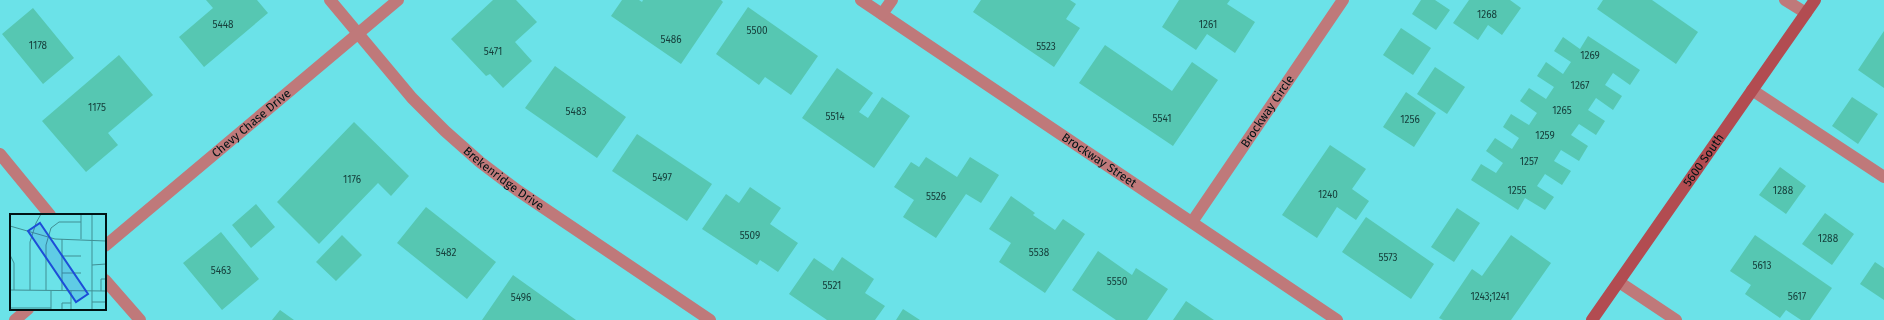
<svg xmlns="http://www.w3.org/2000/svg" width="1884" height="320" viewBox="0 0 1884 320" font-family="'Fira Sans',sans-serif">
  <rect width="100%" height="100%" fill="#6be2e8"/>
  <path fill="#56c7b2" d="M206,0H257L268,13L204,67L179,37L213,8Z
    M493,0H516L537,22L515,42L532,61L503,88L490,74L486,76L451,39Z
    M622,0H639L642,2L643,0H721L723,2L681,64L611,16Z
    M981,0H1070L1076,4L1066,19L1080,28L1054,67L973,12Z
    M1179,0H1230L1227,4L1255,22L1235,53L1207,34L1196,50L1162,27Z
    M1421,0H1435L1450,10L1436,30L1412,14Z
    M1469,0H1510L1521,8L1502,35L1488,25L1478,40L1453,23Z
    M1603,0H1652L1698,32L1676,64L1597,9Z
    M748,7L818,56L791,95L765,77L759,85L716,54Z
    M33,8L74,58L43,84L2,34Z
    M1401,28L1431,48L1413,75L1383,55Z
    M1884,31V88L1858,70Z
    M1588,36L1640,70L1630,85L1613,73L1605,85L1622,96L1613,110L1596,98L1588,110L1605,121L1596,135L1579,124L1571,135L1588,146L1579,161L1561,150L1554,161L1571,171L1562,185L1545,174L1537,186L1554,197L1545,210L1525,198L1518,210L1471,180L1481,164L1496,173L1503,163L1486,151L1495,138L1512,149L1519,138L1503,127L1511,114L1529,125L1537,113L1520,101L1529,88L1546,99L1554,87L1537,76L1546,62L1563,74L1571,62L1554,51L1563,37L1580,49Z
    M1105,45L1172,91L1192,62L1218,80L1173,146L1079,83Z
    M119,55L153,95L108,133L118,145L86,172L42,121Z
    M555,66L626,117L597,158L525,108Z
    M1435,67L1465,87L1447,114L1417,94Z
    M837,68L873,93L859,112L868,118L882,97L910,116L874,168L802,118Z
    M1406,92L1436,113L1414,147L1383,127Z
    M1852,97L1878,114L1858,144L1832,126Z
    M354,122L409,176L391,196L378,183L319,244L277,202Z
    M637,134L712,184L687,221L612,171Z
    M1330,145L1366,169L1352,189L1369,201L1356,220L1337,207L1317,238L1282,215Z
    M926,157L957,177L970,157L999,175L981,203L966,194L936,238L903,217L914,200L894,187L911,162L919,167Z
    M1780,167L1806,186L1786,214L1759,195Z
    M750,187L781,208L770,224L798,243L778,272L760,260L757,265L702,229L726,194L739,203Z
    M1011,196L1035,213L1033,215L1055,230L1063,219L1085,234L1045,293L999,262L1011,243L989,229Z
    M256,204L275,227L251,248L232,225Z
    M426,207L496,262L467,299L397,243Z
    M1457,208L1480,223L1454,262L1431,247Z
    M1825,213L1854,234L1832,265L1802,244Z
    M1366,217L1434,264L1411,299L1342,252Z
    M221,232L259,279L222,310L183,263Z
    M342,235L362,255L336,281L316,262Z
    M1511,235L1551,263L1511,320H1443L1439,318L1472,269L1482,276Z
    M1755,235L1832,288L1810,320H1801L1786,310L1780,318L1745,294L1751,285L1730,271Z
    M1098,251L1132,275L1136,268L1168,289L1147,320H1116L1072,290Z
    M842,257L874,279L865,293L885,306L875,320H827L789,294L814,258L833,271Z
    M1875,262L1884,268V300L1860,284Z
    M513,275L576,320H482Z
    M1186,301L1214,320H1173Z
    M903,309L920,320H896Z
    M280,310L294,320H272Z"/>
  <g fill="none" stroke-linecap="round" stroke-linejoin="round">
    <path stroke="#bf797a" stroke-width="12" d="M1785,0L1806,13
      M1752,90L1884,177"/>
    <g stroke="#bf797a" stroke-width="12">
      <path id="s1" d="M330,0L412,98L445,131L480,162L517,190L710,320"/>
      <path id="s2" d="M861,0L1337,320"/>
      <path d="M882,14L892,0"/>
      <path d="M0,154L50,215"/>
      <path id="s3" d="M1192,222L1343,0"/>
      <path id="s4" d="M105,246L398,0"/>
      <path d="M105,280L140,320"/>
      <path d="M1619,282L1676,320"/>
      <path d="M15,320L28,309"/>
    </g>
    <path stroke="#b24c51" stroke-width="12" id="s5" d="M1592,320L1815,0"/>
  </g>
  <g text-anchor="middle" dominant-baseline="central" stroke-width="3.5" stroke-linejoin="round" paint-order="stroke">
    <g font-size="10" fill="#16403c">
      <text x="1487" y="15">1268</text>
      <text x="223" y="25">5448</text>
      <text x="1208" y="25">1261</text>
      <text x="757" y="31">5500</text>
      <text x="671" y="40">5486</text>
      <text x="38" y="46">1178</text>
      <text x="1046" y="47">5523</text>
      <text x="493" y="52">5471</text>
      <text x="1590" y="56">1269</text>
      <text x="1580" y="86">1267</text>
      <text x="97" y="108">1175</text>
      <text x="1562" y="111">1265</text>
      <text x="576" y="112">5483</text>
      <text x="835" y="117">5514</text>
      <text x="1162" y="119">5541</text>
      <text x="1410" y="120">1256</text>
      <text x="1545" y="136">1259</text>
      <text x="1529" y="162">1257</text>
      <text x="662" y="178">5497</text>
      <text x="352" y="180">1176</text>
      <text x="1517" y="191">1255</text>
      <text x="1783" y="191">1288</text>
      <text x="1328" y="195">1240</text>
      <text x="936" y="197">5526</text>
      <text x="750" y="236">5509</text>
      <text x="1828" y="239">1288</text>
      <text x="446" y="253">5482</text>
      <text x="1039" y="253">5538</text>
      <text x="1388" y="258">5573</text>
      <text x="1762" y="266">5613</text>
      <text x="221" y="271">5463</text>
      <text x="1117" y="282">5550</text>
      <text x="832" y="286">5521</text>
      <text x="1490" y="297">1243;1241</text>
      <text x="1797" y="297">5617</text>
      <text x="521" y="298">5496</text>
    </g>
    <g font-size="12" fill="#001315" stroke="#6be2e8">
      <text stroke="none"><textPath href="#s3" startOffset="134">Brockway Circle</textPath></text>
      <text stroke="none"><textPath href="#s4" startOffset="191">Chevy Chase Drive</textPath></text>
      <text stroke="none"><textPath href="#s2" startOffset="287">Brockway Street</textPath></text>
      <text stroke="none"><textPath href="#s5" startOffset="195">5600 South</textPath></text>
      <text stroke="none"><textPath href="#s1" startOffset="250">Brekenridge Drive</textPath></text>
    </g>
  </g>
  <g transform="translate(10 214)">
    <rect width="96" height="96" fill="#6be2e8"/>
    <path fill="none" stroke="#408f94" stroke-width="1" d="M0,12L45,25L96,27M52,25V77M71,25V0M0,41L4,49V76M52,42H71M82,51L96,50M52,59H71M0,76L96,77M20,76V28L26,9L31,0M36,76V31L41,14L49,8H71M91,77V65H96M82,88H96M0,94H41M41,96V77M52,96V89H61M61,96V77M82,96V0"/>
    <path fill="#1d4ed8" fill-opacity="0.15" stroke="#1d4ed8" stroke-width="2" d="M30,9L78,80L66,88L18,17Z"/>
    <rect width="96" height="96" fill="none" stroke="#001315" stroke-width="2"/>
  </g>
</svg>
